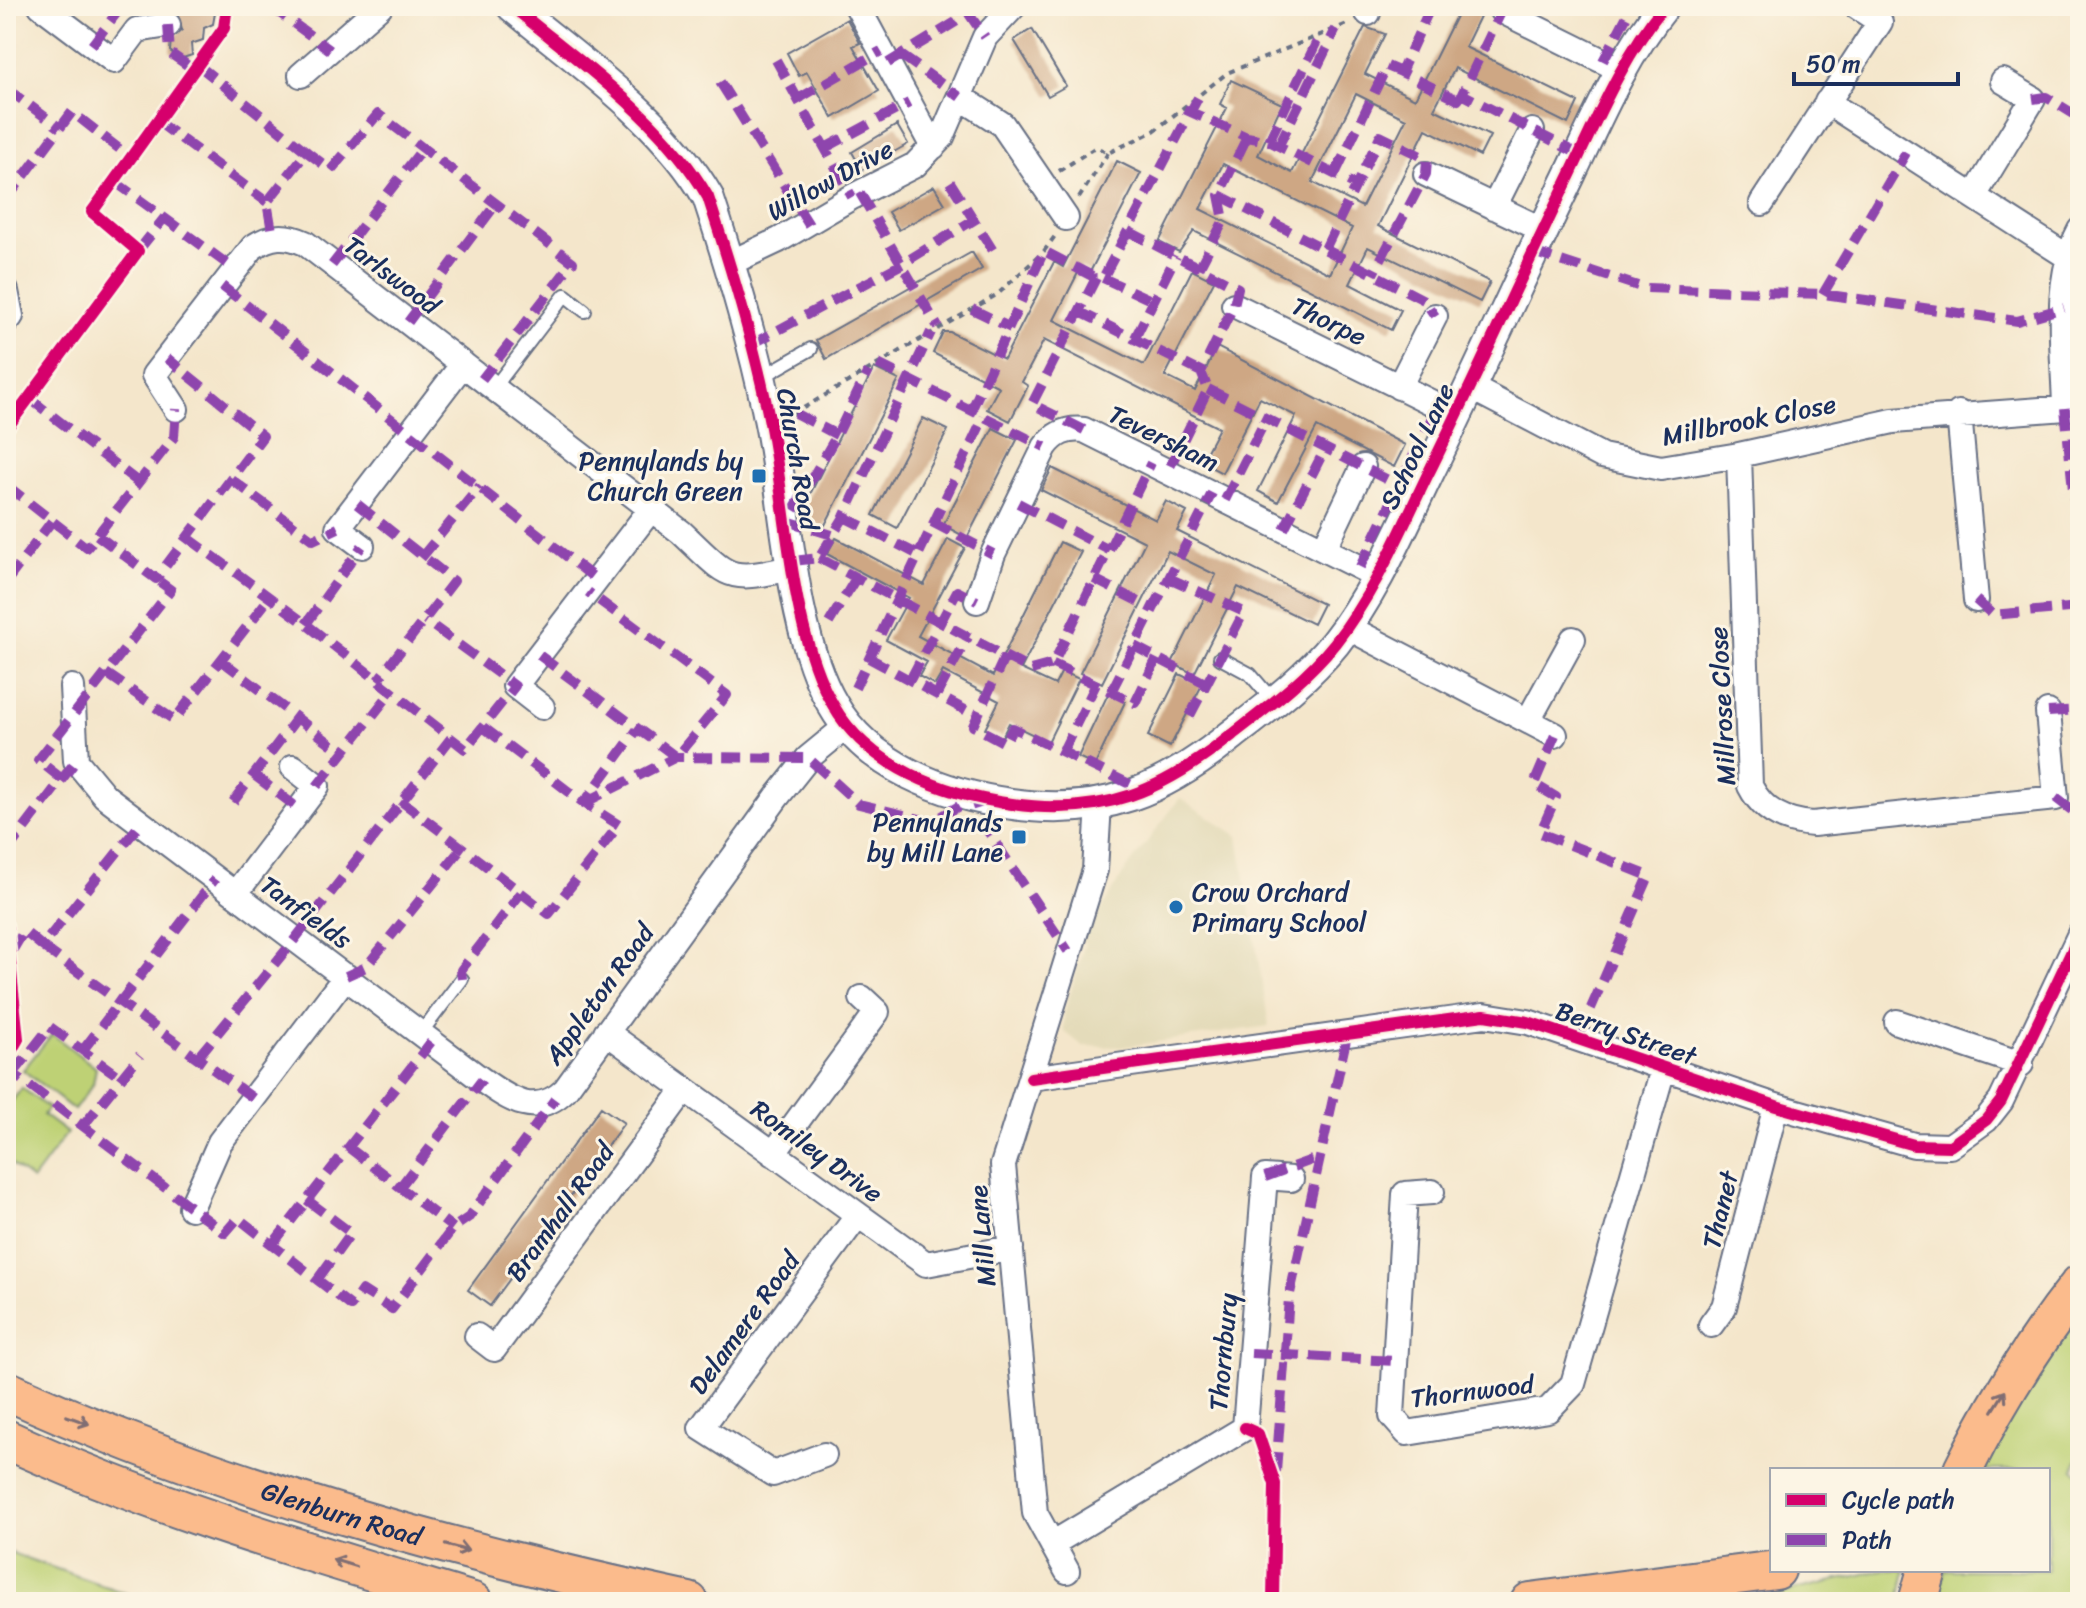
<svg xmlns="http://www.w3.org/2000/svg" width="2086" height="1608" viewBox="0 0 2086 1608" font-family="Sriracha,sans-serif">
  <rect width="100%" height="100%" fill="#fcf5e5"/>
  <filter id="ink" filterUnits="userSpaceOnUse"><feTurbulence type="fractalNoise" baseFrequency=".0125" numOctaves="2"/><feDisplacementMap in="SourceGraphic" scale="16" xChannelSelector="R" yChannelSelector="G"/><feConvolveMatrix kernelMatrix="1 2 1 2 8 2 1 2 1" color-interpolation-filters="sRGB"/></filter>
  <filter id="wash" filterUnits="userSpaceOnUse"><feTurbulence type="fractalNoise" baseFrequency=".006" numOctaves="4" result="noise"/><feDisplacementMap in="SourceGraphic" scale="32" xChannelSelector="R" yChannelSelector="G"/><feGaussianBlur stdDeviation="1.8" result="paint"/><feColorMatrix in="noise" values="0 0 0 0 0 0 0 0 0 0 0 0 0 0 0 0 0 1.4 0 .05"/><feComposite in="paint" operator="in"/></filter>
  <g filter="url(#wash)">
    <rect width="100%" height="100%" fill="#f4e6cb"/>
    <path fill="#e4dbba" d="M1180,798L1238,836L1269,1026L1121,1047L1083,1046L1064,1031V1015L1085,943L1082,941L1123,874Z"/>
    <path fill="#bed174" stroke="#6c8069" stroke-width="2" d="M52,1034L96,1068L93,1084L74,1110L23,1070Z
      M22,1088L48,1108L43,1115L67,1133L32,1180L6,1160V1109Z
      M2080,1308V1407L2076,1412L2080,1416V1454L2073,1469L2080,1474V1602H1935L1945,1570H2048V1470H1982L1997,1439Z
      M6,1551L150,1602H6Z
      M1882,1570H1905L1899,1602H1742Z"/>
    <g id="blocks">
      <path fill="#cea784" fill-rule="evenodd" d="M175,6H206L215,13L213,24L204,28L203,40L191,44L192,55L180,59L170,51L171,39L182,30Z
        M1461,6H1485L1465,47L1578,102L1568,124L1455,68L1434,109L1490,136L1480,156L1426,129L1378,226L1490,282L1480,302L1368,247L1350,284L1401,310L1391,330L1194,231L1179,252L1159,242L1227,108L1220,104L1231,80L1282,104L1258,155L1292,173L1365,27L1385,34L1365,74L1415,99ZM1356,94L1406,119L1362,207L1312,182ZM1223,164L1352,228L1330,274L1200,209Z
        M847,19L860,43L853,46L879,91L833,118L807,72L799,76L787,53Z
        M1032,29L1066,86L1048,96L1014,40Z
        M897,125L908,144L862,170L852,152Z
        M1117,161L1141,173L1090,272L1081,267L1054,320L1144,365L1192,270L1214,281L1165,376L1195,391L1217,347L1405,445L1394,467L1317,427L1278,502L1258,491L1296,416L1260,398L1222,473L1201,462L1219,428L1044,340L1022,382L1028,386L1010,421L987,409L999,387L933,353L943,332H950L1004,359L1054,262L1063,267Z
        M934,186L945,204L899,230L888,212Z
        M972,252L982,269L826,359L816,340Z
        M874,368L899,380L824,527L802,515V510Z
        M923,418L948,430L897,528L873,515Z
        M993,428L1017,440L967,538L943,525Z
        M1052,468L1156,520L1166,501L1187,512L1177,531L1323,604L1313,624L1238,587L1194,674L1172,663L1216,575L1168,551L1102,683L1080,673L1145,542L1041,490Z
        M836,538L924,585L948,539L965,548L918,636L993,676L1060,542L1081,552L1021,669L1055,685L1062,671L1079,679L1048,742L1009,723L1002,737L985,729L999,701L943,671L935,685L919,676L927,662L886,640L909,598L827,554Z
        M1179,674L1202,685L1170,747L1148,736Z
        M1108,694L1125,702L1095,765L1078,757Z
        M601,1107L624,1123L490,1306L468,1290Z"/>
    </g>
  </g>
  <g filter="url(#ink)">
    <use href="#blocks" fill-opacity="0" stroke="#676f84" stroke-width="2"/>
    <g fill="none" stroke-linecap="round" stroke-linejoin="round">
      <defs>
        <path id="service" d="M762,377L811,349
          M494,388L565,295L585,311
          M1220,658L1250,674L1274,702
          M420,1034L462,979"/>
        <path id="minor" d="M41,6L114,61L137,30L168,25
          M857,6L933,147
          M1363,6L1368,13
          M1502,11L1623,71
          M301,75L380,6
          M960,97L1002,124L1066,218
          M1827,102L2068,257
          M1426,174L1543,230
          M1974,196L2033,99L2003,81
          M1762,203L1880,22L1856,6
          M1494,207L1532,131
          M730,263L779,240L852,197L915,165L942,137L985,37L1014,6
          M6,291L11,316L6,322
          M1234,305L1457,415
          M1399,387L1435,316
          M1470,387L1602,456L1661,468L1739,455L1893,421L2080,407
          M2065,408C2064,351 2052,281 2080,230
          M176,409L154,375L253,247C271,235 285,234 305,243L681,532C731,579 725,583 795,567
          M1959,413L1976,600
          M1739,455L1750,786C1763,812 1785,822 1813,824L2056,798L2048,712
          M362,546L338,528L463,364
          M1324,549L1363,467
          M977,601L993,554L1045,447C1055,433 1067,428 1084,430L1379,577
          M1347,627L1555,735
          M72,687L76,761L105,796L482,1080C510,1100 536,1118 565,1090L777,797L808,758L847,726
          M542,707L515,686L651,509
          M1529,719L1573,639
          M235,894L317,786L293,767
          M1897,1022L2021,1064
          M606,1032L926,1264L1011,1248
          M1031,1078L1484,1015L1528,1022L1776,1106L1914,1145L1950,1146L1986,1120L2001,1101L2080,934
          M773,1154L877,1012L862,998
          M1432,1192L1405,1194L1392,1416L1407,1433L1548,1410L1573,1384L1663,1069
          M191,1208L220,1142L346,976
          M1711,1325L1724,1307L1776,1106
          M477,1336L494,1349L684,1090
          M824,1455L773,1474L701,1428L858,1215
          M1052,1544L1245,1428L1265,1177L1291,1179
          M1067,1571L1035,1513L1003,1165L1095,870L1099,804"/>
        <path id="tertiary" d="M512,6C580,63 663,119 708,197C733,273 756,349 771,428C787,511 791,634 833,705C868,767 945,795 1012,804C1103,817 1163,791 1232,735C1268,707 1306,679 1335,643C1375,592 1400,532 1428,474C1477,375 1522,274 1570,175C1597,118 1624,55 1664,6"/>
        <g id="primary">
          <path id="s1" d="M6,1390C223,1489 456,1552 689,1602"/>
          <path d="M6,1439C155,1508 315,1554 473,1602"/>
          <path d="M1963,1470C1996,1403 2034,1342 2080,1284"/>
          <path d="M1530,1602L1776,1570"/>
          <path d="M1918,1602L1927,1570"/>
        </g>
      </defs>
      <use href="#service" stroke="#676f84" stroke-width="16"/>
      <use href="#minor" stroke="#676f84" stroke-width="28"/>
      <use href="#tertiary" stroke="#676f84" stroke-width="34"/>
      <use href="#primary" stroke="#676f84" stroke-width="42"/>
      <path stroke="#676f84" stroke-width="4" stroke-dasharray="6 6" stroke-linecap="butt" d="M1059,171L1096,147L1108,153L1154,131L1227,73L1347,24
        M1079,198L1108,153
        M793,414L998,294L1044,251L1055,236"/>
      <use href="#service" stroke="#fff" stroke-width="12"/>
      <use href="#minor" stroke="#fff" stroke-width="24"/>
      <use href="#tertiary" stroke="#fff" stroke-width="30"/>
      <use href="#primary" stroke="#fbbb8c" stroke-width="38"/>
      <path stroke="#8e44ad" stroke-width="10" stroke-dasharray="20 10" stroke-linecap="butt" d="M270,6L330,50
        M1431,6L1401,72L1458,100L1462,94
        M1504,6L1462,94L1580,155
        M168,25L170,53L194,70
        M92,45L122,6
        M901,55L960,97
        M776,60L852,197
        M1603,61L1632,6
        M888,63L969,14L985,37
        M198,65L307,152L267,202L273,237
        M720,82L809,225
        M6,88L60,128
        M798,99L881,51
        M2033,99L2046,97L2080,118
        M1184,109L1247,137L1269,141L1356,185
        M157,121L267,202
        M1269,141L1319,37
        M1278,147L1336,29
        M825,148L909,103
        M307,152L331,170L378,114L573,262L482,379
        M1335,174L1387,66L1401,72
        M114,181L234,269
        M950,182L997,257
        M860,193L938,327
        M1219,195L1424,300L1435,316
        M6,200L72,112L131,158
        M1128,231L1238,288L1234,305L1201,372L1208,389L1168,471
        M1325,249L1380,136L1427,159L1426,174L1373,274
        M138,251L165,217
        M1533,252L1644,288L1823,294L2017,321L2064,308
        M332,265L423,148
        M1199,268L1224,220L1219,195L1247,137
        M1103,278L1153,301
        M222,286L597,580
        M1823,294L1906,153
        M972,309L1011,328
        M1078,311L1201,372
        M408,322L496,204
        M1135,338L1176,256
        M752,344L902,264L975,219
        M878,364L1045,447
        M1208,389L1398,485
        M29,398L138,482
        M2065,408L2080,562
        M971,411L1044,251L1096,278
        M795,413L837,435
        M1084,430L1032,404L1096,278H1103L1200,94
        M231,479L313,540L338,528
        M6,485L87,548L174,437L176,409
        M1225,500L1267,417
        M1018,503L1109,550
        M357,504L454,581L378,680
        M844,517L917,554
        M932,522L993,554
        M1284,529L1326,447
        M97,535L156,579L263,436L167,358
        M832,535L787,521L837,435L868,371
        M187,537L306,624L465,749L515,686L425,620
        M421,558L480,486
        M819,558L1031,670L1053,664L1151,463
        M793,561L819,558L844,517L931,332
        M1360,567L1438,405
        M1169,578L1244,612L1185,725
        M1094,579L1153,609
        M6,582L52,521
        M1976,600L1993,615L2080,607
        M829,623L856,578
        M306,624L362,546
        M1134,646L1207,684
        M539,655L676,757L727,695L588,592
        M1005,656L973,726L1005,743L1013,728L1146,792
        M869,658L978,717
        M221,660L343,753
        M1053,664L1135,703L1157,658
        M106,673L174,720L270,597
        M910,680L957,591L977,601
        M855,688L984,417
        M1111,692L1212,493
        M937,694L968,637
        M2048,712L2080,710
        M483,727L584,803L637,730
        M1555,735L1534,784L1556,797L1540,833L1649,876L1577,1040
        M1062,753L1096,684
        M254,775L299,809
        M62,779L38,760L171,590L156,579
        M317,786L392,691
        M2056,798L2074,812L2080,811
        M401,801L549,914L619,825L584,803
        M233,802L297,718
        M584,803L676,757L808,758L859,804L932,822L974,797L983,824L1068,951
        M6,852L76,761
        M42,946L253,1098
        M11,953L24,931L42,946L141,823
        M346,976L366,967L461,849
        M462,979L461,970L521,893
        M83,1050L215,879
        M198,1057L295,939L451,738
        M6,1068L225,1233L238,1218L351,1306L362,1290L392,1309L453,1228L469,1217L555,1099
        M13,1074L50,1027L121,1078
        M83,1126L140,1055
        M348,1147L453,1228
        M1265,1177L1320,1157
        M400,1187L482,1080
        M307,1200L351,1233L317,1280
        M272,1245L431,1042
        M1251,1353L1395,1361
        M1276,1472L1289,1298L1348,1031"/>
      <defs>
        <path id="cycleway" d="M512,6C580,63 663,119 708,197C733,273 756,349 771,428C787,511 791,634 833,705C868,767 945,795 1012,804C1103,817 1163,791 1232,735C1268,707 1306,679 1335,643C1375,592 1400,532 1428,474C1477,375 1522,274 1570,175C1597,118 1624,55 1664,6
          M6,429L138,251L92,212L224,28L227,6
          M6,925L18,1039L6,1060
          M1031,1078L1484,1015L1528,1022L1776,1106L1914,1145L1950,1146L1986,1120L2001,1101L2080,934
          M1245,1428L1258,1434L1275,1484L1273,1602"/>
      </defs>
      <use href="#cycleway" stroke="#fcf5e5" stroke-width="17"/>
      <use href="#cycleway" stroke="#d6006c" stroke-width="12"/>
    </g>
    <defs><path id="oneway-shaft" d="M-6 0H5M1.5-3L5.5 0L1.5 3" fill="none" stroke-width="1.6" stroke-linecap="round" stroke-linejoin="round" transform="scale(2)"/></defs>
    <g stroke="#806e73">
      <use href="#oneway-shaft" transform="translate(1999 1401) rotate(-58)"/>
      <use href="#oneway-shaft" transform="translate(78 1420) rotate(20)"/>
      <use href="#oneway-shaft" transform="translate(457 1548) rotate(15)"/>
      <use href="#oneway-shaft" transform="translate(344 1563) rotate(-163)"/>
    </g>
  </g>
  <g fill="#1f6fb2" stroke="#fcf5e5" stroke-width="3">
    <rect x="751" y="468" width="16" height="16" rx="4"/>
    <rect x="1011" y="829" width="16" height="16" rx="4"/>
    <circle cx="1176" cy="907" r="8"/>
  </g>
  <g text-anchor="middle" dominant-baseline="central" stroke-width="6" stroke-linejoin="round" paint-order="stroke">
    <g font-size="26" fill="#1b2f5e" stroke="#fcf5e5">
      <text transform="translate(830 180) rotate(-29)">Willow Drive</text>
      <text transform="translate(392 275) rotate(37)">Tarlswood</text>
      <text transform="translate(1329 321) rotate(26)">Thorpe</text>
      <text transform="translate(1749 420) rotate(-11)">Millbrook Close</text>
      <text transform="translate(1164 438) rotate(26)">Teversham</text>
      <text transform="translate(1417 446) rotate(-64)">School Lane</text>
      <text transform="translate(798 459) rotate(80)">Church Road</text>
      <text transform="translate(1722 706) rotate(-93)">Millrose Close</text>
      <text transform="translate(306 912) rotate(36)">Tanfields</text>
      <text transform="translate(599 994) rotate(-54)">Appleton Road</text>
      <text transform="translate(1626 1033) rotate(19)">Berry Street</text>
      <text transform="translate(817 1151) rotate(36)">Romiley Drive</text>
      <text transform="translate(1720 1210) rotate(-76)">Thanet</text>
      <text transform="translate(560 1212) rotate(-54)">Bramhall Road</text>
      <text transform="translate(982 1236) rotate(-95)">Mill Lane</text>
      <text transform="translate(744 1323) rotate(-54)">Delamere Road</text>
      <text transform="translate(1223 1352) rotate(-85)">Thornbury</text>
      <text transform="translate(1472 1391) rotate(-7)">Thornwood</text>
      <text stroke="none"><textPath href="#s1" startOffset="358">Glenburn Road</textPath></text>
    </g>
    <g font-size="26" fill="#1b2f5e" stroke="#fcf5e5" text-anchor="end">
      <text x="743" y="461">Pennylands by<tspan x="743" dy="30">Church Green</tspan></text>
      <text x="1003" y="822">Pennylands<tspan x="1003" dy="30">by Mill Lane</tspan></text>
      <text x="1192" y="892" text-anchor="start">Crow Orchard<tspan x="1192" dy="30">Primary School</tspan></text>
    </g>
  </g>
  <rect width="2086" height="1608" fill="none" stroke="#fcf5e5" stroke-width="32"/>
  <rect x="1770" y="1468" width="280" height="104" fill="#fcf5e5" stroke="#a2a6af" stroke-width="2"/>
  <rect x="1786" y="1494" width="40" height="12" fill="#d6006c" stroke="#a2a6af" stroke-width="2"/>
  <text x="1842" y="1508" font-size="24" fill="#1b2f5e">Cycle path</text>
  <rect x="1786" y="1534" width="40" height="12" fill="#8e44ad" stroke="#a2a6af" stroke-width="2"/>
  <text x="1842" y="1548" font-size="24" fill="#1b2f5e">Path</text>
  <path d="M1794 72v12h164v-12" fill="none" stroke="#1b2f5e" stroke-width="4"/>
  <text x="1806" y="72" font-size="24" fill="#1b2f5e" stroke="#fcf5e5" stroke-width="6" paint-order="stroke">50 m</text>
</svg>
